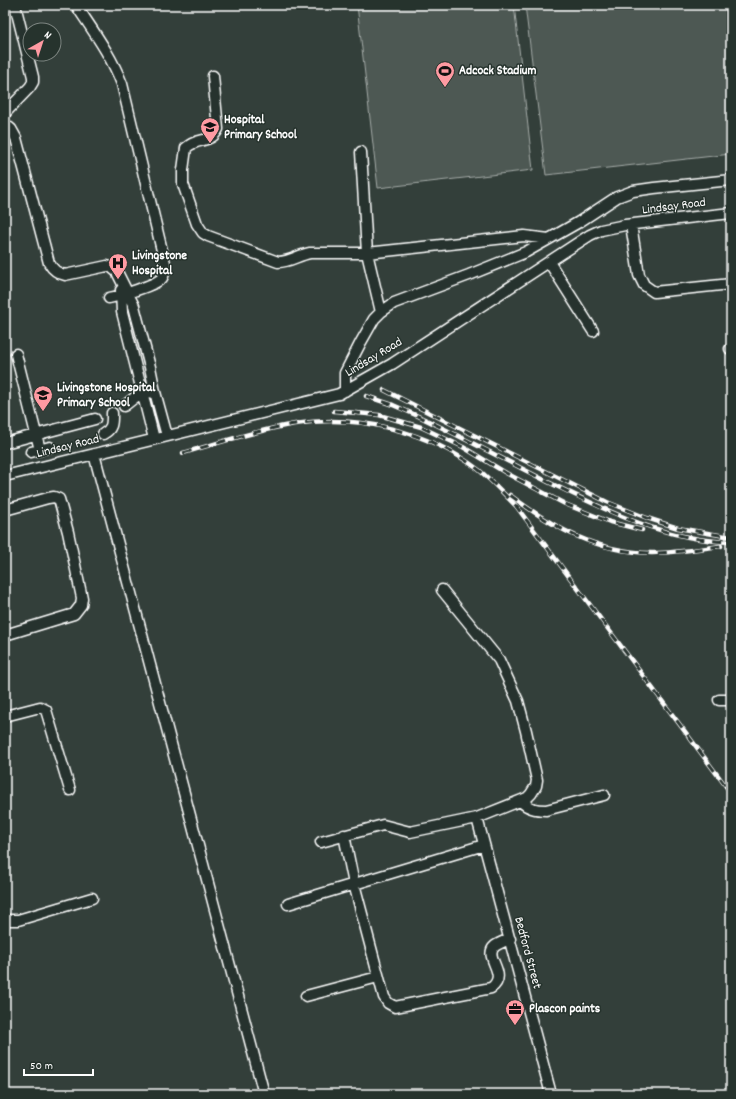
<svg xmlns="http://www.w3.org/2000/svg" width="736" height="1099" viewBox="0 0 736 1099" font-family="Dekko,sans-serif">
  <rect width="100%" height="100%" fill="#333f3a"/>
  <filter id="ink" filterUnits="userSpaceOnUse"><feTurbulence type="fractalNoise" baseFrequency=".025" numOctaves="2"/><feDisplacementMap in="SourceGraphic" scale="8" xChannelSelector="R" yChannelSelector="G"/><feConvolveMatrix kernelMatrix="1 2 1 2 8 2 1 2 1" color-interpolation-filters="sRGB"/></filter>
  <g filter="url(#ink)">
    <path fill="#4d5853" stroke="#a6aca9" d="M357,5H514L533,170L378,188Z
      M525,5H731V154L546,175Z"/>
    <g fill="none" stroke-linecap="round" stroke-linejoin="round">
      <defs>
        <path id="minor" d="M76,5C93,31 111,55 122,84L165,263C165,268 165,274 162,278C156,285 119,296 109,298
          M213,76L218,129C210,145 199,136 186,148L183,170V184L197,224L203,233L208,236L278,262C291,262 298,255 310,253H367L361,152
          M5,113L30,87L33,82V77L15,5
          M5,124L11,129L16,138L49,263C53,270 57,273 65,275L107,266L111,267L117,272L134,306L150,367L155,392L167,436
          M631,225L639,275L644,285L654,292L731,284
          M549,262L593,331
          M121,290L122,312L154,439
          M381,312L367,253L524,236L549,239
          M730,349H731
          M16,354L40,450
          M345,391V373L361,342L374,319L381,312L394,303L469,275L526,252L579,222L617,197L633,191L654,188L731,180
          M124,406L138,395L148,393
          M103,434C113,429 112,422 112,413
          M5,443L95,419
          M31,452L50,447
          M94,454L264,1094
          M5,476L339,394L392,364L590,235L601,230L625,225L731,213
          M5,510L48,498L54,497L59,499L68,532L82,598L81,605L74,614L5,635
          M719,700H731
          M5,716L40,707L46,710L70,790
          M520,801C528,808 535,810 546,810L604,795
          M477,818L551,1094
          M344,835L354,884L384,997L388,1003L395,1007L491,988C510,974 482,957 495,946C499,943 505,941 510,939
          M321,842L383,825L410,832L477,818L527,798L531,794L536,786L537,780L526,731L518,701L499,660L442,590
          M288,904L484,845
          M5,920H18L92,898
          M306,996L378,977"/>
      </defs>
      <use href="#minor" stroke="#fff" stroke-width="13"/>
      <use href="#minor" stroke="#26332d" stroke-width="10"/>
      <defs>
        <path id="rail" d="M384,390L607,502L647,518L678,528L731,537
          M366,396L393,405L418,416C462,437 505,460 548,482C607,511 664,540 731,542
          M334,411L379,415L421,427L463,447L506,473L565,504L610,522L642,530
          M183,453C219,443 257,430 295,424C358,414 428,431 479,470C492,481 504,494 516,506L731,793
          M510,495C554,528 595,552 652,553C675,553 698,549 721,546"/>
      </defs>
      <use href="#rail" stroke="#fff" stroke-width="4.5"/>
      <use href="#rail" stroke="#26332d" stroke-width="3" stroke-dasharray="9" stroke-linecap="butt"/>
    </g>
  </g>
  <defs>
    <symbol id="stadium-pin" viewBox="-11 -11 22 30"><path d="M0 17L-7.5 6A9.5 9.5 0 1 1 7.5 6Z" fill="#ff9aa2" stroke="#26332d"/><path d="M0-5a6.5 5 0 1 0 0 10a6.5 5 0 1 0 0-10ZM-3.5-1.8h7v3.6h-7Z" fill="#111"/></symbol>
    <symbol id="school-pin" viewBox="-11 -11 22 30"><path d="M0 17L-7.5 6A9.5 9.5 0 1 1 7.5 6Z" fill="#ff9aa2" stroke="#26332d"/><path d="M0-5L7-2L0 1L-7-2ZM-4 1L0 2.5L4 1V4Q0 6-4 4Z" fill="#111"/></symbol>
    <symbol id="hospital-pin" viewBox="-11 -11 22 30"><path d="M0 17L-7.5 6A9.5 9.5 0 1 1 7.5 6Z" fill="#ff9aa2" stroke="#26332d"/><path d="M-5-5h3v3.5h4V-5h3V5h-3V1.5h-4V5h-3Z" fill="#111"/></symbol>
    <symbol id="office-pin" viewBox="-11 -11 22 30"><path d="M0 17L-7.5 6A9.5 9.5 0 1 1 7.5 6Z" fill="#ff9aa2" stroke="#26332d"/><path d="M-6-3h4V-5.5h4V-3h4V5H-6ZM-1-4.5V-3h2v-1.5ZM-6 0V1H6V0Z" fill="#111"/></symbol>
  </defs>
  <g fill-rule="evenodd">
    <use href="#stadium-pin" x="434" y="60" width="22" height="30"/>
    <use href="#school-pin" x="199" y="116" width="22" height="30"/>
    <use href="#hospital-pin" x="107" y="252" width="22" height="30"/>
    <use href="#school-pin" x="32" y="384" width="22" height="30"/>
    <use href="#office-pin" x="504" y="998" width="22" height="30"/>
  </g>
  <g text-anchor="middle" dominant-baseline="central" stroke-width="3" stroke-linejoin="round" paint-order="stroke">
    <g font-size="13" font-weight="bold" fill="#fff" stroke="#26332d" text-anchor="start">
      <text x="459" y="71">Adcock Stadium</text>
      <text x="224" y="120">Hospital<tspan x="224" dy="15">Primary School</tspan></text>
      <text x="132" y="256">Livingstone<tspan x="132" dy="15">Hospital</tspan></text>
      <text x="57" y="388">Livingstone Hospital<tspan x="57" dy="15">Primary School</tspan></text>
      <text x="529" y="1009">Plascon paints</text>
    </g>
    <g font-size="13" fill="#fff" stroke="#26332d">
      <text transform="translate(674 207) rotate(-7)">Lindsay Road</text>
      <text transform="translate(374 358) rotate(-31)">Lindsay Road</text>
      <text transform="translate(68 447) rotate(-14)">Lindsay Road</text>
      <text transform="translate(527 953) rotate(75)">Bedford Street</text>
    </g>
  </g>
  <rect width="736" height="1099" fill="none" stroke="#26332d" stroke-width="20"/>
  <rect x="10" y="10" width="716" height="1079" fill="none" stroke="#fff" stroke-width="1.5" filter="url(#ink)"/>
  <g transform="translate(42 42) rotate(39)"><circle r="19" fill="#26332d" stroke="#7d8581"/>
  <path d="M0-3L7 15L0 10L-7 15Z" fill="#ff9aa2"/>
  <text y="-6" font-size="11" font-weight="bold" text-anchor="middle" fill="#ffffff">N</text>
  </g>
  <path d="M24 1069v6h69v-6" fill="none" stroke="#ffffff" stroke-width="2"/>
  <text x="30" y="1069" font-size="12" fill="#ffffff" stroke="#26332d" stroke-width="3" paint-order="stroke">50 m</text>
</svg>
